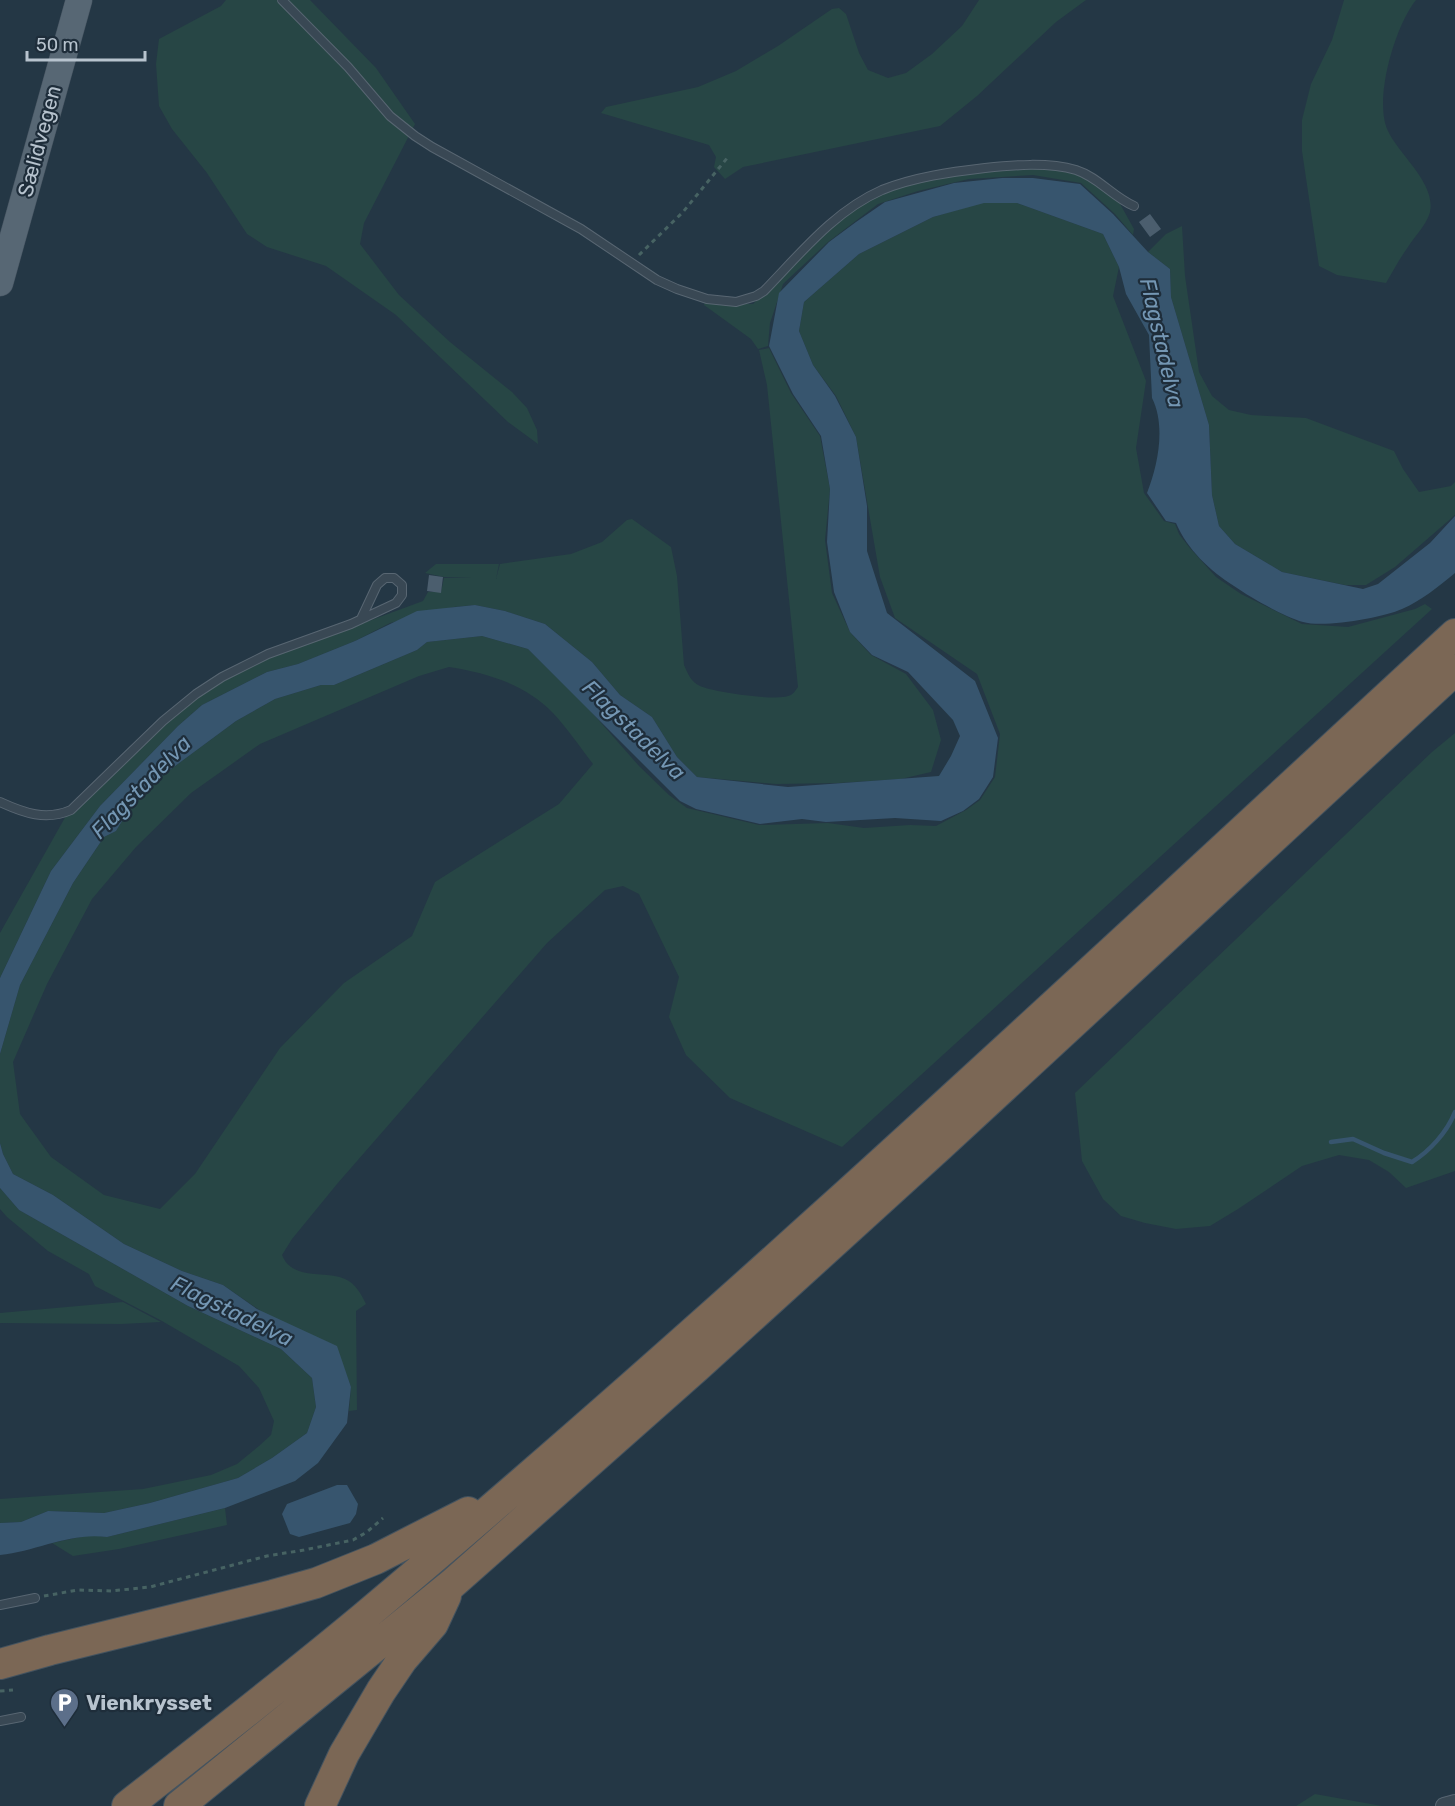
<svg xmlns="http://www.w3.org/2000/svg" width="1455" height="1806" viewBox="0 0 1455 1806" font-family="Rubik,sans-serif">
  <rect width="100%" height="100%" fill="#243745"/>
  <path fill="#274645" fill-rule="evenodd" d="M226,0H310L376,68L415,124L364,223L360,244L399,295L450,342L512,392L527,408L537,430L538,444L508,422L396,315L326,266L267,247L247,234L207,173L172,129L159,106L156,64L159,39L221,6Z
    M979,0H1086L1056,22L977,96L940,126L743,167L725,179L714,167L716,157L709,145L601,113L606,107L698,87L736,71L778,46L832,9L839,8L846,14L859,53L868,70L888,78L906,73L932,54L962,26Z
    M1344,0H1416C1395,26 1373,100 1388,131C1399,155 1436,183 1430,212C1427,224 1415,236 1408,247C1400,258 1393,271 1386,283L1337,275L1319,266L1302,151V120L1311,84L1332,40Z
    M1041,166L1076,173L1096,184L1119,202L1134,229L1133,235L1115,214L1081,183L1033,175L969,179L918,191L878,204L828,242L783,284L770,323L768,346L758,349L751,339L704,305L705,301L726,304H753L851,208L912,179Z
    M984,202L1017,203L1103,234L1119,267L1113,296L1146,381L1136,448L1144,493L1164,521L1175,524L1179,534L1189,547L1216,577L1241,594L1302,624L1348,627L1415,609L1425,604L1432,609L842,1147L730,1098L686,1055L669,1017L679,977L639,894L623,886L605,890L547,943L337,1184L292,1239L282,1255C292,1281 325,1270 345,1279C356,1284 361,1294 366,1304L356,1311L357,1410L349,1411L351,1387L344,1368L223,1285L182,1271L124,1244L53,1195L13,1174L3,1154L0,1143V1054L20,985L73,883L104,837L116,831L140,792L236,721L275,699L321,685H334L417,650L427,642L482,636L528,649L588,708L639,766L669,795L687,808L759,825L828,823L864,828L910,825L936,826L966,810L980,800L995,777L1000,734L977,674L895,618L880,577L856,437L836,396L813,365L799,331L804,302L859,254L933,217ZM449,667C487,673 525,684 553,713C567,728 580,747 593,764L559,804L435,882L412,936L344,983L280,1048L195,1174L160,1209L104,1195L51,1157L20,1114L13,1062L47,984L92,899L136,847L191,793L260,744L419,676Z
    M1182,226L1185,276L1199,372L1212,396L1229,410L1251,415L1306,418L1394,451L1403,469L1419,492L1451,486L1455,482V515L1395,567L1366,585H1345L1282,572L1235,544L1219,526L1212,495L1209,425L1171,297L1170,269L1148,252L1166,234Z
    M769,348L791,393L820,436L830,489L825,540L832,593L850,632L871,655L906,674L933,710L941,740L931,772L901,779L838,783L776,784L697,777L677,757L652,717L620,695L592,662L545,624L505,611L475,605L454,607L390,623L355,641L298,664L267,672L202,705L178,726L100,806L51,871L0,978V933L67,814L196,694L255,663L423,601L428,592H441L444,578L472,577H444L425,573L436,564H499L496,579L500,564L571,554L602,542L627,520L632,519L671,547L677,576L684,665C688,674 691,682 700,686C713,692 776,701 788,696C793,695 795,691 798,687L767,385L759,350Z
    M1455,733V1171L1406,1188L1389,1172L1369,1160L1339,1155L1302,1166L1238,1209L1210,1226L1176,1229L1145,1223L1121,1216L1103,1199L1082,1161L1075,1093L1432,752Z
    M0,1188L19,1210L188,1306L281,1349L312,1378L316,1407L307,1433L272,1458L238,1478L150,1503L104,1513L48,1511L21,1522L0,1523V1499L143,1489L211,1475L237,1464L259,1446L271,1435L274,1421L259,1388L239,1366L162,1321L95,1286L89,1274L48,1251L7,1217L0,1209Z
    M123,1302L161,1322L121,1324L0,1323V1313Z
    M225,1508L227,1525L119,1549L73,1556L52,1543L90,1535L107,1537Z
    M1315,1794L1382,1806H1296Z"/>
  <path fill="#37556e" d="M1002,178H1033L1080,184L1113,214L1148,252L1170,269L1171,297L1209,425L1212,495L1219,526L1235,544L1282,572L1363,589L1378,584L1430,543L1455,516V573C1439,586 1421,601 1402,609C1382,618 1324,628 1303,622C1283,616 1251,598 1234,586C1210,571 1187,549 1176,523L1166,521L1147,493C1158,465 1166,426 1152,398L1149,335L1126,294L1119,267L1103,234L1017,203H984L933,217L859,254L804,302L799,331L813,365L835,396L856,437L867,506V551L887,613L975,681L998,738L993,777L979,799L963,811L941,821L895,818L826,822L802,819L760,824L696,809L680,801L528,649L482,636L427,642L417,650L334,685H321L275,699L236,721L140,792L116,831L104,837L73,883L20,985L0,1054V978L51,871L100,806L178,726L202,705L267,672L298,664L355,641L417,611L475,605L505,611L545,624L592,662L620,695L652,717L677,757L697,777L788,787L939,776L951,756L960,736L953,720L908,672L872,655L850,632L834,592L827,542L830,489L821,436L793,394L769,346L779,293L829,242L856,222L885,202L954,183Z
    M0,1143L3,1154L13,1174L53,1195L124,1244L182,1271L223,1285L257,1309L337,1346L351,1387L347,1423L318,1463L295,1481L225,1508L107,1537C70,1532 37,1551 0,1555V1523L21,1522L48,1511L104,1513L150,1503L238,1478L272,1458L307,1433L316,1407L312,1378L281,1349L188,1306L19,1210L0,1188Z
    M337,1485H347L358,1504L356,1514L350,1523L299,1537L290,1534L282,1514L287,1504Z"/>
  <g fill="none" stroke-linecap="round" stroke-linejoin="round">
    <path stroke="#37556e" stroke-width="4.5" d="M1331,1142L1353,1139L1384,1153L1412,1162C1430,1151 1447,1132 1455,1112"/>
  </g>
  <path fill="#4b5e6e" d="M1150,214L1161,229L1150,237L1139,222Z
    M429,575L443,577L441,593L427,591Z"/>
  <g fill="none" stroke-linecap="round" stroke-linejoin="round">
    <defs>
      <path id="service" d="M282,0L348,67L390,116L415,136L432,147L581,229L657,280L677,289L707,299L736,302L756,296L764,291C800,254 834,211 882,190C914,177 951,172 985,168C1013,165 1048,162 1076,170C1098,177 1113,197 1134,206
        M0,802C24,813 46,821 71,810L163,721L196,694L222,677L268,654L351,624L396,603L402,595V585L394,578H385L377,585L361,619
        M0,1605L35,1598
        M0,1721L21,1717"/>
      <path id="minor" d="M1444,1806L1455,1803"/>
      <path id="primary" d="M0,283L79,0"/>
      <path id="motorway" d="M0,1664L50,1650L273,1595L316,1583L376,1559L468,1512
        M127,1806C206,1744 286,1682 364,1617C739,1302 1095,966 1455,634
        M179,1806L452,1584L698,1366L940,1146L1455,670
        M320,1806L344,1754L381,1691L402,1660L433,1624L446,1596"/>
    </defs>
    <use href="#service" stroke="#586672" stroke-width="10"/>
    <use href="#minor" stroke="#586672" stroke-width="18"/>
    <use href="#primary" stroke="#465461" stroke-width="27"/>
    <use href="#motorway" stroke="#44535f" stroke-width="32"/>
    <path stroke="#476363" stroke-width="3" stroke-dasharray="4.5 4.5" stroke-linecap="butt" d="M639,255L683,212L728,157
      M44,1596L78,1590L111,1591L150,1587L267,1556L304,1550L353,1540L367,1532L383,1518
      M0,1691L13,1690"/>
    <use href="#service" stroke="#394854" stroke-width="8"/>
    <use href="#minor" stroke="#394854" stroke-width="16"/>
    <use href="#primary" stroke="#576774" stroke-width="26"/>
    <use href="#motorway" stroke="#7b6755" stroke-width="30"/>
  </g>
  <defs>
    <symbol id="parking-pin" viewBox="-11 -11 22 30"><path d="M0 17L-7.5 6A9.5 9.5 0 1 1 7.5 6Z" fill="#5c6f8a" stroke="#1e2d3a"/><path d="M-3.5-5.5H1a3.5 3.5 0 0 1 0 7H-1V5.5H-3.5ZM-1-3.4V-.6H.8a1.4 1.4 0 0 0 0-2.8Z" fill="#fff"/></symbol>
  </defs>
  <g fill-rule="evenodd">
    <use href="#parking-pin" x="48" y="1686" width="33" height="45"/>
  </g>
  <g text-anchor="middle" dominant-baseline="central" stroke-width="4.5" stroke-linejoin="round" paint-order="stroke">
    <g font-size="21" fill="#b7c3ce" stroke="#1e2d3a">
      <text transform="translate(39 141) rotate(-75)">Sælidvegen</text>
    </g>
    <g font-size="21" font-weight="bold" fill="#b7c3ce" stroke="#1e2d3a" text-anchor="start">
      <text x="86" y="1702">Vienkrysset</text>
    </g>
    <g font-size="22" font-style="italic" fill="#7497b4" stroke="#1e2d3a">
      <text transform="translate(1162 343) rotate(77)">Flagstadelva</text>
      <text transform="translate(634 730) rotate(44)">Flagstadelva</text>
      <text transform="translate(141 787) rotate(-46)">Flagstadelva</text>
      <text transform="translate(232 1311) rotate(26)">Flagstadelva</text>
    </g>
  </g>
  <path d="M27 51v9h118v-9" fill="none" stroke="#b7c3ce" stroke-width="3"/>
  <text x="36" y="51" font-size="18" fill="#b7c3ce" stroke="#1e2d3a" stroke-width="4.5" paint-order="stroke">50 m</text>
</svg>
